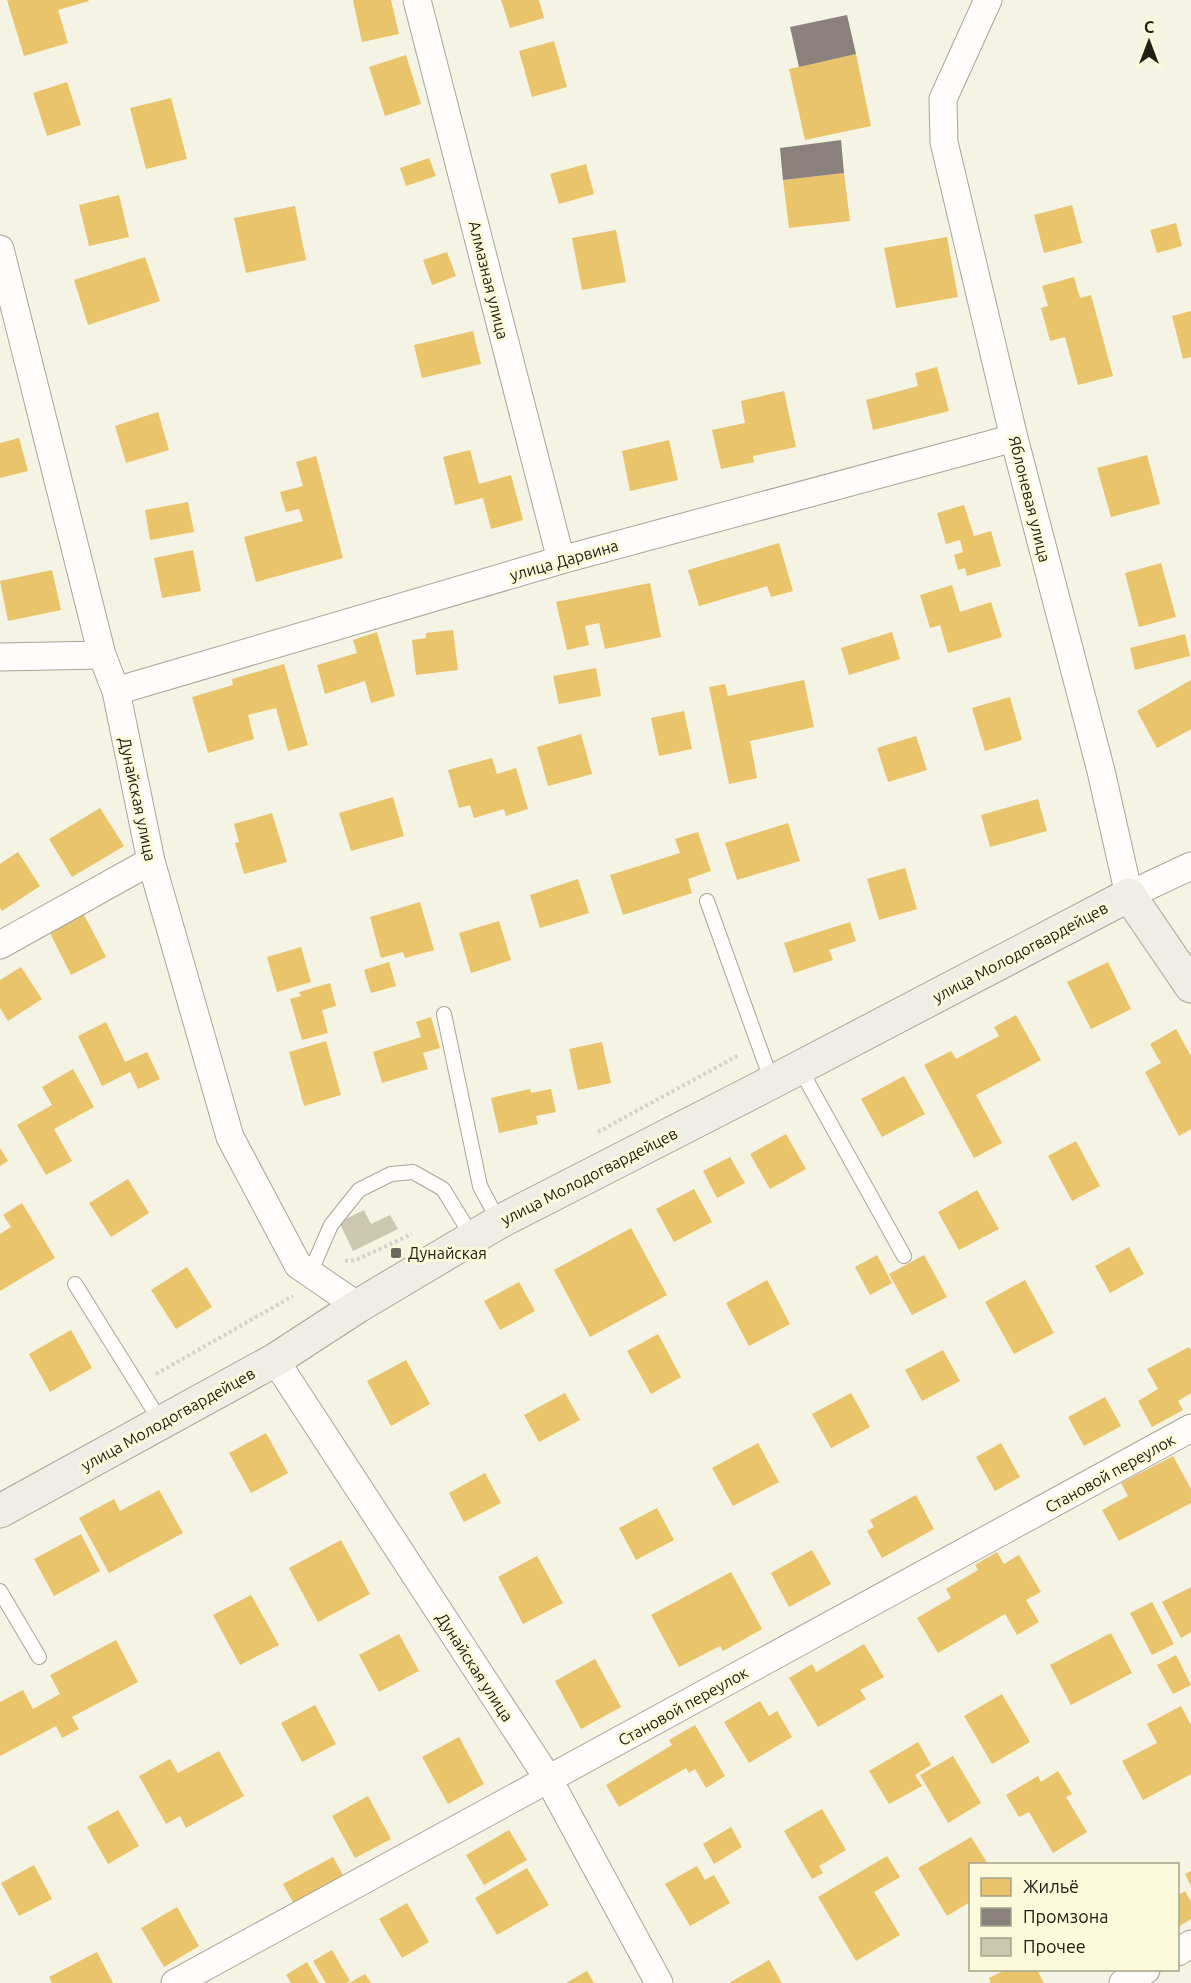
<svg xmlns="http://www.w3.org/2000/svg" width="1191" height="1983" viewBox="0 0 1191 1983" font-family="Ubuntu,sans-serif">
  <rect width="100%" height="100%" fill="#f5f3e3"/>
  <path fill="#e9c46a" d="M7,0H88L89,1L58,10L68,43L24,56Z
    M353,0H391L399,34L362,42Z
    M501,0H539L544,18L510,28Z
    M554,41L567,87L532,97L519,51Z
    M856,54L871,126L805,140L789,69Z
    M406,55L421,104L385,116L369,67Z
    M67,82L81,125L47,136L33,93Z
    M171,98L187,159L146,169L130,108Z
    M429,158L436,176L406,186L400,168Z
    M586,164L594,194L559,204L550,174Z
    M844,173L850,221L789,228L783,180Z
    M119,195L129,237L89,246L79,205Z
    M1072,205L1082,243L1044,253L1034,215Z
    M295,206L306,260L246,273L234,218Z
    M1176,223L1182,246L1157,253L1150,230Z
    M616,230L626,282L582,290L572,238Z
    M947,237L958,297L896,308L884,248Z
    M447,252L456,276L432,285L423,260Z
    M145,257L160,301L88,325L74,280Z
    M1074,277L1080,298L1091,295L1113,376L1078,385L1065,337L1050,341L1041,308L1048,306L1042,286Z
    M1191,311V357L1183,359L1172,316Z
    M473,331L481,364L422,378L414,345Z
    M937,367L949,411L873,430L866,400L918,386L915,373Z
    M784,391L796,447L753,456L754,462L721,469L712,430L745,423L741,401Z
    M158,412L169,450L126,463L115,426Z
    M19,438L28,471L0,478V443Z
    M669,440L678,480L630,491L622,451Z
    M470,450L479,484L511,475L523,520L491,529L483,498L455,505L443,457Z
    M1147,455L1160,504L1111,517L1097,468Z
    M316,456L343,558L256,582L244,537L303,521L299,509L286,512L280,492L303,486L296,462Z
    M188,502L194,532L150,540L145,510Z
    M964,505L974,536L991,531L1001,566L967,576L965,568L958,570L954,555L963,552L960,540L946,544L937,513Z
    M779,543L793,591L771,597L767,586L699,606L688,570Z
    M193,550L201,591L162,598L154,558Z
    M1161,563L1176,617L1139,627L1125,573Z
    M52,570L61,610L8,621L0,581Z
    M650,583L661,637L605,649L599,623L585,626L589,645L567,650L556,602Z
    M952,585L960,612L991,602L1002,637L948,653L940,625L930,628L920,595Z
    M453,630L458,670L416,675L412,640L426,638V633Z
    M377,632L395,696L371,703L365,681L325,694L317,665L357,653L353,640Z
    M892,632L900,659L849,675L841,648Z
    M1185,634L1190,656L1135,670L1130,648Z
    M284,664L308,745L288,751L276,708L248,715L254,739L208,753L192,697L233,685L232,679Z
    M596,668L601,696L559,704L553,676Z
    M804,680L814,727L750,741L757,778L729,784L709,687L725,684L728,696Z
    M1191,680V729L1157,748L1137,711Z
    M1010,697L1022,740L985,751L972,708Z
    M684,711L692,749L659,756L651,718Z
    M581,734L592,774L548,786L537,747Z
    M916,736L927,770L888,782L877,748Z
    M492,758L497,774L516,768L528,809L506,816L504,809L474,818L470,805L459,808L448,770Z
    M393,797L404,836L351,851L339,813Z
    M1038,799L1047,831L990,847L981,815Z
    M100,808L124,846L72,877L49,839Z
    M272,813L287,862L244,874L235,843L239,842L234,824Z
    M788,823L800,861L737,880L725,843Z
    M698,832L711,871L688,879L692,893L623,915L610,875L680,853L675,839Z
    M18,852L40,886L2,911L0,908V864Z
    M905,868L917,909L879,920L867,879Z
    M578,879L589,913L540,928L530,895Z
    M420,902L434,950L405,958L403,952L381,958L370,917Z
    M83,913L106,957L71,975L49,931Z
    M499,921L511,960L471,973L459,933Z
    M850,922L856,941L829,950L833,960L794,973L784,943Z
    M301,947L311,982L277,992L267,957Z
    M389,962L396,986L371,993L364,970Z
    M1108,962L1131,1009L1091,1029L1067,982Z
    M21,967L42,999L8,1021L0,1008V980Z
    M330,983L336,1006L322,1010L328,1033L302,1040L290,999L301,996L299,992Z
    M1016,1015L1041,1060L976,1095L1002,1143L974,1158L924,1065L951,1051L956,1059L999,1036L994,1027Z
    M431,1017L440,1048L423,1053L428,1069L382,1083L373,1052L421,1037L416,1022Z
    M106,1022L125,1062L147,1052L160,1079L138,1089L130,1072L102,1086L78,1036Z
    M1176,1029L1191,1056V1129L1179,1136L1145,1072L1161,1063L1150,1044Z
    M326,1041L341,1095L304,1106L289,1052Z
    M602,1042L611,1083L578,1090L569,1049Z
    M73,1069L94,1107L54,1129L72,1161L46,1175L17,1125L52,1105L42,1087Z
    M904,1076L925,1114L882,1137L861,1099Z
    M530,1089L531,1093L551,1089L556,1112L536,1116L538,1124L499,1133L491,1098Z
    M786,1134L806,1169L770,1189L750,1154Z
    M1076,1141L1100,1186L1072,1201L1048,1156Z
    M0,1148L8,1161L0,1166Z
    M730,1157L745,1183L717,1198L703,1171Z
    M128,1179L149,1213L111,1237L89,1203Z
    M694,1189L712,1222L674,1242L656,1209Z
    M977,1190L999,1229L959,1250L938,1212Z
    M22,1203L55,1258L0,1291V1234L11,1227L3,1215Z
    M631,1228L667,1295L590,1337L554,1270Z
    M1129,1247L1144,1274L1110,1293L1095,1266Z
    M877,1255L892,1283L870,1295L855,1267Z
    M924,1255L947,1297L912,1315L889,1274Z
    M187,1267L212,1307L176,1329L151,1290Z
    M767,1280L790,1324L749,1346L726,1303Z
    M1025,1280L1054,1333L1014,1354L985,1302Z
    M519,1282L535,1311L500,1330L484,1301Z
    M71,1330L92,1368L50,1392L29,1354Z
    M658,1334L681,1377L651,1394L627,1351Z
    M1189,1347L1191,1350V1393L1178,1401L1183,1410L1152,1427L1138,1401L1158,1389L1147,1369Z
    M943,1350L960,1381L922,1401L905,1370Z
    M406,1360L430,1404L391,1426L367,1381Z
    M565,1393L580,1420L539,1442L524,1415Z
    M851,1393L870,1427L831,1448L812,1414Z
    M1105,1397L1121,1426L1084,1446L1068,1417Z
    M266,1433L288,1473L251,1493L229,1453Z
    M758,1443L779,1482L733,1506L712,1468Z
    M1001,1443L1020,1477L995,1491L976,1457Z
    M1173,1456L1191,1489V1503L1119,1541L1102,1510L1128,1496L1121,1483Z
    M485,1473L501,1503L464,1522L449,1493Z
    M159,1490L183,1533L109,1573L79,1518L114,1499L120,1511Z
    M916,1495L934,1529L882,1558L867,1531L874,1527L870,1520Z
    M657,1508L674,1540L636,1560L619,1528Z
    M81,1534L100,1571L54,1596L34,1559Z
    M341,1540L370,1594L318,1622L289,1568Z
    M812,1550L831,1584L789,1607L771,1573Z
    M997,1552L1004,1564L1019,1555L1041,1592L1026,1600L1039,1622L1017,1635L1005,1614L938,1653L917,1618L951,1598L946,1589L978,1570L975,1565Z
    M537,1556L563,1603L523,1624L498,1577Z
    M731,1572L762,1629L723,1651L720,1646L679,1667L651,1615Z
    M1191,1587V1632L1181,1638L1162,1602Z
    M251,1595L279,1645L240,1665L213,1615Z
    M1152,1602L1174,1644L1152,1655L1130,1613Z
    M1111,1633L1132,1673L1071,1705L1050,1665Z
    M399,1634L419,1671L379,1692L359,1655Z
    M116,1640L138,1682L72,1717L79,1729L62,1738L56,1726L0,1756V1702L23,1690L33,1709L60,1694L50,1675Z
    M864,1644L884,1677L860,1690L866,1699L818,1727L789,1678L812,1664L816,1672Z
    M1176,1655L1191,1685L1173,1694L1157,1665Z
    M595,1659L621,1707L581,1729L555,1681Z
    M1002,1694L1030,1742L992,1764L964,1716Z
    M760,1701L769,1716L777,1711L792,1737L749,1763L724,1722Z
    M315,1705L336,1744L302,1762L281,1723Z
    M1181,1706L1191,1725V1774L1143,1800L1122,1761L1157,1743L1147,1724Z
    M695,1725L725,1776L706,1788L695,1769L689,1773L686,1768L619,1807L606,1785L672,1745L669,1740Z
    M459,1737L484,1784L448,1804L422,1757Z
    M918,1742L931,1765L915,1775L922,1786L889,1804L869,1771Z
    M219,1751L244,1796L186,1828L180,1816L166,1824L139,1776L170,1759L178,1773Z
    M953,1756L981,1803L948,1823L920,1775Z
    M1058,1771L1072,1794L1066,1797L1087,1832L1053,1853L1029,1812L1019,1817L1006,1795L1038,1776L1041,1782Z
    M368,1796L391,1839L355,1858L332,1816Z
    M822,1809L846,1850L819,1866L823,1873L812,1879L784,1831Z
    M118,1810L139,1846L108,1864L87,1827Z
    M731,1827L742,1847L714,1864L703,1844Z
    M509,1830L527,1860L484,1885L466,1855Z
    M971,1837L988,1864H970V1902L947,1916L918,1868Z
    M887,1856L900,1877L874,1892L900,1935L856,1961L818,1897Z
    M333,1857L344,1877L294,1904L283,1884Z
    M34,1865L52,1899L19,1916L1,1883Z
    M697,1866L705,1880L714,1875L730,1903L690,1926L665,1884Z
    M527,1868L549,1905L497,1935L475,1898Z
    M1191,1871V1886L1185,1874Z
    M1185,1891L1191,1902V1919L1178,1927V1895Z
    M407,1903L429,1942L402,1958L379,1919Z
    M177,1907L199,1946L164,1967L141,1928Z
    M332,1950L350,1981L346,1983H326L313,1961Z
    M97,1952L113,1983H52L49,1977Z
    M769,1960L782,1983H729Z
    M307,1962L319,1983H291L286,1975Z
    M1005,1970H1037L1044,1983H991L989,1978Z
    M587,1971L594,1983H566Z
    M365,1974L371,1983H349Z"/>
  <path fill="#8a817c" d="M847,15L856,54L799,67L790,27Z
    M841,140L844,173L783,180L780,148Z"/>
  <path fill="#cbc8af" d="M364,1210L371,1224L390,1215L398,1229L353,1251L339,1222Z"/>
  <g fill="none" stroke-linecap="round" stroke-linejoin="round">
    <defs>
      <path id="lane" d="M707,901L772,1082
        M444,1014L480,1186L499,1222
        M799,1067L904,1256
        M310,1273L331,1225L359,1190L391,1174L413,1172L443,1189L473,1238
        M75,1284L161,1422
        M0,1591L39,1657"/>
      <path id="street" d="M417,0L561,560
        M988,0L943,99L944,142L1014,438L1101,771L1129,895L1191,866
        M0,249L102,655L116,691L151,861L230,1137L298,1265L358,1306
        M0,657L102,655
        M116,691L561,560L1014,438
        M0,945L151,861
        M275,1360L549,1780L659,1983
        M1178,1952L1191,1944
        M175,1983L1191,1428
        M1123,1983L1146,1970"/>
      <path id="secondary" d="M0,1511L275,1360L358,1306L499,1222L772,1082L1129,895L1191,986"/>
    </defs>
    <use href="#lane" stroke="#a7a599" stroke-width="16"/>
    <use href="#street" stroke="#a7a599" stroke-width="29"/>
    <use href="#secondary" stroke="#a7a599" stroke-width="35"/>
    <path stroke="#d2d2ce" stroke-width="4" stroke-dasharray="3 3" stroke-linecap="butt" d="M598,1132L739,1055
      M345,1261L356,1260L412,1234
      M156,1374L293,1296"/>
    <use href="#lane" stroke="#fefdfb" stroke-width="14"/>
    <use href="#street" stroke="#fefdfb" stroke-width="27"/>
    <use href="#secondary" stroke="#eeeee7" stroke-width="33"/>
  </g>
  <rect fill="#6c6a5e" stroke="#fdf9db" stroke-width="2" x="390" y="1247" width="12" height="12" rx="3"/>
  <g text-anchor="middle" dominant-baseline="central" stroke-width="6" stroke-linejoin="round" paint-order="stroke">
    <g font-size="16" fill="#222016" stroke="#fdf9db">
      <text transform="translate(489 280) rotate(76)">Алмазная улица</text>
      <text transform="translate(1030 499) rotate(76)">Яблоневая улица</text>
      <text transform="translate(564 560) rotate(-16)">улица Дарвина</text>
      <text transform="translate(138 799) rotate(78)">Дунайская улица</text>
      <text transform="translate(1020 952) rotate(-28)">улица Молодогвардейцев</text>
      <text transform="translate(589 1176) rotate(-27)">улица Молодогвардейцев</text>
      <text transform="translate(168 1419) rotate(-29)">улица Молодогвардейцев</text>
      <text transform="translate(1110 1473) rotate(-29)">Становой переулок</text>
      <text transform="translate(475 1667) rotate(57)">Дунайская улица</text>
      <text transform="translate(683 1706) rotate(-29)">Становой переулок</text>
    </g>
    <g font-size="16" fill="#222016" stroke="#fdf9db" text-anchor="start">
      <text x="408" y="1253">Дунайская</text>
    </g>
  </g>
  <rect x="969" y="1863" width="210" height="108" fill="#fdf9db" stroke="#a5a28c" stroke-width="1.5"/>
  <rect x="981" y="1878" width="30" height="18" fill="#e9c46a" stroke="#a5a28c" stroke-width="1.5"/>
  <text x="1023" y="1893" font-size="18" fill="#222016">Жильё</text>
  <rect x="981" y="1908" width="30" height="18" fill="#8a817c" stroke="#a5a28c" stroke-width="1.5"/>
  <text x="1023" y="1923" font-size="18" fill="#222016">Промзона</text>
  <rect x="981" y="1938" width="30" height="18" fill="#cbc8af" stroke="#a5a28c" stroke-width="1.5"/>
  <text x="1023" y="1953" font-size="18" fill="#222016">Прочее</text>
  <g transform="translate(1149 42)" stroke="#fdf9db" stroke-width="4.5" paint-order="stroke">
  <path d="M0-4.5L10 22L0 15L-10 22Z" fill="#222016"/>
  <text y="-9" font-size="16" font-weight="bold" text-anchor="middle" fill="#222016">С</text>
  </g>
</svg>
